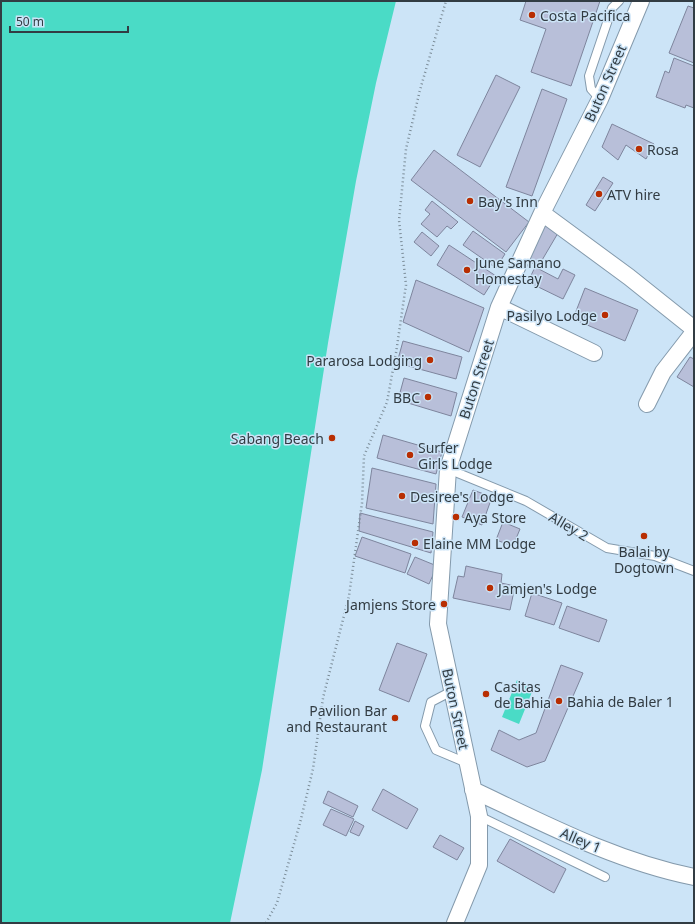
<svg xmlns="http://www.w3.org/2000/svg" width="695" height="924" viewBox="0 0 695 924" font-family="'Noto Sans',sans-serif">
  <rect width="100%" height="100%" fill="#cce4f7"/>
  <path fill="#4adbc6" d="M1,1H396L376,83L356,181L328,343L262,770L230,923H1Z
    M517,680L534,687L519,724L502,717Z"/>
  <path fill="#b8bfd9" stroke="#7e859d" d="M526,1H600L571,86L531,72L546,29L520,20Z
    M688,6L694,8V63L669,53Z
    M674,58L694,66V108L686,105L685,108L656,97L665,71L669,73Z
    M496,75L520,87L480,167L457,155Z
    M542,89L567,99L532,196L506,187Z
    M612,124L654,144L646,159L626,145L618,160L602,147Z
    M434,150L529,222L506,252L411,180Z
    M603,177L613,183L595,211L586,205Z
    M432,201L458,222L451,229L447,226L437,237L421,224L430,214L425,210Z
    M543,223L558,233L538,267L523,257Z
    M473,231L505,254L496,268L463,245Z
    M422,232L439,246L431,256L414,242Z
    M449,245L496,276L484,295L437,265Z
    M535,267L558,279L563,269L575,275L563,299L528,282Z
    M416,280L484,308L469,352L403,322Z
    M585,288L638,310L625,341L573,319Z
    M403,341L462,357L456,379L397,363Z
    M690,357L694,359V387L677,377Z
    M404,378L457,393L451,416L398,400Z
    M383,435L442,452L436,474L377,458Z
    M372,468L436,484L433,524L366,508Z
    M473,490L492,497L482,525L462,517Z
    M360,513L433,532L431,553L359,531Z
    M503,522L520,529L513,546L496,540Z
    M362,537L411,554L405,573L355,556Z
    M415,557L437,566L429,584L407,574Z
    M466,566L502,574L501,583L515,586L510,610L453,598L458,576L464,577Z
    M532,593L562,603L554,625L525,616Z
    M567,606L607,620L599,642L559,628Z
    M397,643L427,654L409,702L379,690Z
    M561,665L583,673L545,761L527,767L491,750L499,730L519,740L536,733Z
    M383,789L418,809L407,829L372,810Z
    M328,791L358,806L353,817L323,803Z
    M331,809L354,819L346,836L323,825Z
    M355,821L364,826L359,836L350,832Z
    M440,835L464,848L457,860L433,847Z
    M510,839L566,869L554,893L497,861Z"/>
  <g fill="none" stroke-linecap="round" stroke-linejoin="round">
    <defs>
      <path id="lane" d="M600,99L591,89L589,76L612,8L619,1
        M448,469L526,501L607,548L655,556L694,571
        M452,691L431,702L425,726L436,750L467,763
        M479,816L605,877"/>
      <path id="street" d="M542,213L629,277L694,329
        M499,307L594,353
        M647,404L663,372L694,332
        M473,790C545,824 615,861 694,877
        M455,923L479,865V816L438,624L448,469L499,307L542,213L600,99L641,1"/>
    </defs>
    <use href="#lane" stroke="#849aac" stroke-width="10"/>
    <use href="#street" stroke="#849aac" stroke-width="18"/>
    <path stroke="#7c8d99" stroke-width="2.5" stroke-dasharray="1 3" stroke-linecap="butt" d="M266,923L277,903L300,823L313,769L323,698L349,596L362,503L364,456L387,402L396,353L406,285L399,220L406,149L420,90L446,1"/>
    <use href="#lane" stroke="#fff" stroke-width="8"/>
    <use href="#street" stroke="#fff" stroke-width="16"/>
  </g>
  <g fill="#b82e02" stroke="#cce4f7" stroke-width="1.5">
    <circle cx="532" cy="15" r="4"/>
    <circle cx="639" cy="149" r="4"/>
    <circle cx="599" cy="194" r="4"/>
    <circle cx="470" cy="201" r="4"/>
    <circle cx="467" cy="270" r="4"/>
    <circle cx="605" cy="315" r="4"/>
    <circle cx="430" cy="360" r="4"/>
    <circle cx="428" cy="397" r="4"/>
    <circle cx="332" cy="438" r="4"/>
    <circle cx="410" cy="455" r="4"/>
    <circle cx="402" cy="496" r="4"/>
    <circle cx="456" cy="517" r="4"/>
    <circle cx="644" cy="536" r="4"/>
    <circle cx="415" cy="543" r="4"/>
    <circle cx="490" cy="588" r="4"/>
    <circle cx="444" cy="604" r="4"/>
    <circle cx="486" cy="694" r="4"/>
    <circle cx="559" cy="701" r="4"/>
    <circle cx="395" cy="718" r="4"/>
  </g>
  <g text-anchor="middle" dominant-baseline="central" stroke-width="3" stroke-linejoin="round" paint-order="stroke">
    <g font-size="14" fill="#323c43" stroke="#cce4f7" text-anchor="start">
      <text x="540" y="15">Costa Pacifica</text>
      <text x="647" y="149">Rosa</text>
      <text x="607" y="194">ATV hire</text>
      <text x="478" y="201">Bay's Inn</text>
      <text x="475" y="262">June Samano<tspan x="475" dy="16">Homestay</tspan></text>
      <text x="597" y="315" text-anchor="end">Pasilyo Lodge</text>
      <text x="422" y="360" text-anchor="end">Pararosa Lodging</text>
      <text x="420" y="397" text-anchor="end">BBC</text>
      <text x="324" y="438" text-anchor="end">Sabang Beach</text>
      <text x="418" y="447">Surfer<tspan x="418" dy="16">Girls Lodge</tspan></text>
      <text x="410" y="496">Desiree's Lodge</text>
      <text x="464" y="517">Aya Store</text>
      <text x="423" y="543">Elaine MM Lodge</text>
      <text x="644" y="551" text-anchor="middle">Balai by<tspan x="644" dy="16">Dogtown</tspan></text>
      <text x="498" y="588">Jamjen's Lodge</text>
      <text x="436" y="604" text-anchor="end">Jamjens Store</text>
      <text x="494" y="686">Casitas<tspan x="494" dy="16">de Bahia</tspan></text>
      <text x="567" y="701">Bahia de Baler 1</text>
      <text x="387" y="710" text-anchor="end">Pavilion Bar<tspan x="387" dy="16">and Restaurant</tspan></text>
    </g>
    <g font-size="14" fill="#323c43" stroke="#cce4f7">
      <text transform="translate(605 83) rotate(-66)">Buton Street</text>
      <text transform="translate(476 379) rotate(-72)">Buton Street</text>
      <text transform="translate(569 526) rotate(30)">Alley 2</text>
      <text transform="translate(456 709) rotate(78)">Buton Street</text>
      <text transform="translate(581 840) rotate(23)">Alley 1</text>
    </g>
  </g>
  <rect width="695" height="924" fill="none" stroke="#323c43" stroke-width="4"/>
  <path d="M10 26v6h118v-6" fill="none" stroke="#323c43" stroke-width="2"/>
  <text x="16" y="26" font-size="12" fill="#323c43" stroke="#cce4f7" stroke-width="3" paint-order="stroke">50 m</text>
</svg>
